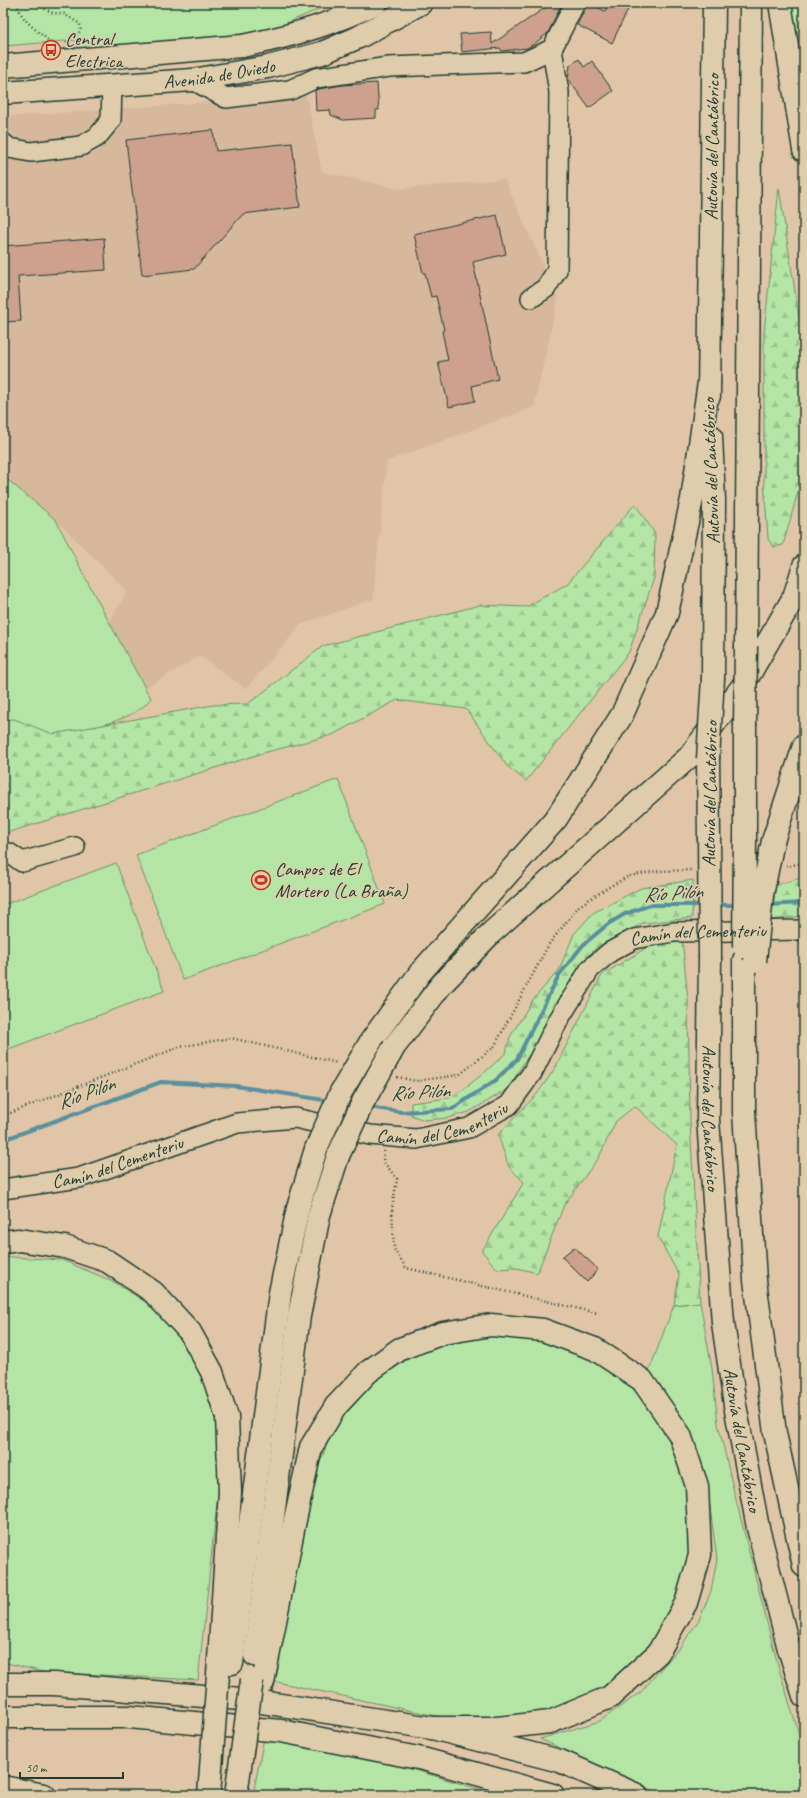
<svg xmlns="http://www.w3.org/2000/svg" width="807" height="1798" viewBox="0 0 807 1798" font-family="Caveat,sans-serif">
  <defs>
    <pattern id="forest-firs" width="22" height="20" patternUnits="userSpaceOnUse"><rect width="22" height="20" fill="#b4e5a5"/><path d="M5 1l3.5 6h-7zM16 11l3.5 6h-7z" fill="#9ac58f"/></pattern>
  </defs>
  <rect width="100%" height="100%" fill="#e0c6a7"/>
  <filter id="ink" filterUnits="userSpaceOnUse"><feTurbulence type="fractalNoise" baseFrequency=".025" numOctaves="2"/><feDisplacementMap in="SourceGraphic" scale="8" xChannelSelector="R" yChannelSelector="G"/><feConvolveMatrix kernelMatrix="1 2 1 2 8 2 1 2 1" color-interpolation-filters="sRGB"/></filter>
  <g filter="url(#ink)">
    <path fill="#d6b89d" d="M306,95L322,172L400,189L504,179L558,298L534,407L387,461L373,599L302,624L246,689L200,656L145,688L109,623L127,591L56,520L3,476V117Z"/>
    <path fill="#b4e5a5" stroke="#6a916c" d="M3,3H332L280,26L237,35L79,50L77,40L3,46Z
      M3,476L56,520L88,583L145,688L151,698C131,729 40,737 3,742Z
      M338,779L385,904L183,980L136,855Z
      M116,863L164,991L3,1051V905Z
      M11,1257L62,1260L112,1281L152,1306L192,1353L212,1400L222,1456L198,1680L43,1672L3,1662V1259Z
      M700,1302L712,1369L718,1424L735,1496L777,1662L804,1751V1795H663L540,1739L600,1721L641,1692L681,1646L699,1620L711,1591L717,1559L709,1500L700,1459L687,1425L649,1371L674,1305Z
      M476,1334H528L579,1351L625,1380L654,1413L677,1454L689,1498L691,1549L679,1598L650,1646L609,1686L547,1713L469,1721L432,1715L272,1681L315,1475L334,1427L377,1379L421,1351Z
      M264,1738L405,1767L498,1795H253Z"/>
    <path fill="url(#forest-firs)" stroke="#6a916c" d="M789,3H804V82Z
      M779,188L804,350V446L799,488L783,545L774,547L768,539L764,479V333Z
      M635,504L655,534L654,578L629,652L526,781L507,766L466,709L397,700L332,735L263,753L3,834V720L14,719L53,734L213,705L248,704L323,646L480,605L526,607L567,584Z
      M804,877V916L771,920L776,885Z
      M693,880L692,918L643,923L597,947L583,961L571,980L543,1036L524,1062L508,1089L469,1112L447,1118L424,1120L411,1115V1103L449,1098L464,1089L484,1073L506,1053L510,1037L532,1001L559,970L574,934L593,913L641,888Z
      M682,938L688,1001L690,1122L700,1302L674,1305L679,1275L658,1237L677,1145L635,1106L616,1121L599,1157L564,1205L537,1273L517,1268L497,1269L482,1251L524,1182L509,1167L498,1135L537,1094L554,1070L602,975L654,943Z"/>
    <g fill="none" stroke-linecap="round" stroke-linejoin="round">
      <path stroke="#5a909d" stroke-width="4" d="M717,905H738
        M767,905L804,903
        M369,1107L401,1112L452,1109L496,1080L517,1059L559,975L583,945L608,924L625,914L650,905H704
        M3,1140L161,1082L236,1086L330,1101"/>
    </g>
    <path fill="#cda18d" stroke="#1f3d34" d="M552,3H562L548,33L534,44L527,48L502,51L500,48L462,52L460,34L491,32L492,44Z
      M588,3L605,11L609,3H631L612,43L577,25Z
      M579,59L584,67L592,61L613,91L589,108L568,79L570,65Z
      M377,83L379,110H376V118L343,120L331,115L330,110L316,111L315,91L319,89L342,85Z
      M213,130L216,151L292,143L300,207L243,214L194,269L142,275L126,140Z
      M497,215L506,254L473,262L498,379L472,386L475,401L449,407L438,362L448,360L442,331L444,330L436,296L431,297L425,273H423L414,234Z
      M104,238L106,270L18,276L21,321L3,322V246Z
      M574,1247L598,1269L587,1282L562,1257Z"/>
    <g fill="none" stroke-linecap="round" stroke-linejoin="round">
      <defs>
        <g id="minor">
          <path d="M193,80L226,98L290,90L316,78L389,67L524,62L552,49L575,3"/>
          <path d="M3,143L9,148L31,152L81,146L97,137L111,120L112,85"/>
          <path d="M531,298L546,288L557,270L559,92L552,49"/>
          <path d="M3,855L9,853L22,862L75,847"/>
          <path id="s1" d="M3,1189L79,1178L237,1123L295,1118L370,1135L416,1139L469,1128L509,1105L532,1073L559,1019L590,969L610,952L634,939L674,932L804,930"/>
        </g>
        <g id="major">
          <path d="M3,66L242,46C288,37 334,24 376,3"/>
          <path id="s2" d="M3,93L193,80L268,67L322,53L359,37L421,3"/>
        </g>
        <g id="highway">
          <path d="M780,3L804,150"/>
          <path id="s3" d="M709,396L714,3"/>
          <path d="M711,436L714,500L713,678"/>
          <path d="M746,646L751,3"/>
          <path d="M708,759L709,837"/>
          <path d="M745,839V726"/>
          <path d="M773,841L804,746"/>
          <path id="s4" d="M710,959L708,1120L723,1323L735,1405L758,1528L789,1649L804,1696"/>
          <path d="M744,960V1112L755,1280L775,1433L804,1566"/>
          <path d="M371,1041L420,973L556,819L622,715L667,613L692,499L709,382"/>
          <path d="M394,1047L441,985L491,933L689,757L742,687L794,597L804,566"/>
          <path d="M3,1242L19,1240L65,1247L107,1261L153,1292L190,1332L212,1372L227,1417L230,1492L218,1675"/>
          <path d="M255,1655L299,1316L319,1215L338,1156"/>
          <path d="M232,1663L280,1293L298,1208L316,1149"/>
          <path d="M263,1682L295,1520L311,1447L336,1406L368,1372L400,1349L443,1333L491,1325L543,1330L595,1349L642,1380L680,1435L697,1486L700,1555L686,1603L658,1653L610,1697L550,1722L497,1728H432"/>
          <path d="M3,1684H54L241,1699L432,1728L560,1761L637,1795"/>
          <path d="M3,1717H129L281,1731L423,1759L553,1795"/>
          <path d="M3,1787L44,1795"/>
        </g>
      </defs>
      <use href="#minor" stroke="#1f3d34" stroke-width="22"/>
      <use href="#major" stroke="#1f3d34" stroke-width="25"/>
      <use href="#highway" stroke="#1f3d34" stroke-width="25"/>
      <path stroke="#1f3d34" stroke-width="2.5" stroke-dasharray="1 3" stroke-linecap="butt" d="M17,3C20,20 37,30 49,41L51,45
        M34,3L53,13L64,14L80,24L81,31L66,42
        M786,866L804,863
        M397,1077L416,1081L459,1075L494,1047L549,944L579,906L607,888L629,876L657,871L693,870
        M3,1116L179,1047L231,1038L338,1063
        M384,1151L383,1161L397,1179L392,1209L394,1249L406,1268L597,1313"/>
      <use href="#minor" stroke="#dfccaa" stroke-width="19"/>
      <use href="#major" stroke="#dfccaa" stroke-width="22"/>
      <use href="#highway" stroke="#dfccaa" stroke-width="22"/>
      <defs>
        <path id="highway-bridge" d="M745,726L746,646
          M708,759L713,678
          M709,837L710,959
          M744,947L745,839
          M755,961L762,895L773,841
          M316,1149L341,1092L371,1041
          M338,1156L363,1102L394,1047
          M209,1795L218,1675
          M236,1795L252,1680"/>
      </defs>
      <use href="#highway-bridge" stroke="#1f3d34" stroke-width="25" stroke-linecap="butt"/>
      <use href="#highway-bridge" stroke="#dfccaa" stroke-width="22"/>
    </g>
  </g>
  <defs>
    <symbol id="bus-ring" viewBox="-11 -11 22 22"><circle r="9.5" fill="#dfccaa" stroke="#c8321e" stroke-width="1.5"/><path d="M-5-6H5V4H4V6H2V4H-2V6H-4V4H-5ZM-3.5-4V0h7V-4ZM-3.5 1.2v1.5H-2V1.2ZM2 1.2v1.5H3.5V1.2Z" fill="#c8321e"/></symbol>
    <symbol id="stadium-ring" viewBox="-11 -11 22 22"><circle r="9.5" fill="#dfccaa" stroke="#c8321e" stroke-width="1.5"/><path d="M0-5a6.5 5 0 1 0 0 10a6.5 5 0 1 0 0-10ZM-3.5-1.8h7v3.6h-7Z" fill="#c8321e"/></symbol>
  </defs>
  <g fill-rule="evenodd">
    <use href="#bus-ring" x="40" y="39" width="22" height="22"/>
    <use href="#stadium-ring" x="250" y="869" width="22" height="22"/>
  </g>
  <g text-anchor="middle" dominant-baseline="central" stroke-width="3" stroke-linejoin="round" paint-order="stroke">
    <g font-size="19" fill="#1f3d34" stroke="#dfccaa" text-anchor="start">
      <text x="65" y="39">Central<tspan x="65" dy="22">Electrica</tspan></text>
      <text x="275" y="869">Campos de El<tspan x="275" dy="22">Mortero (La Braña)</tspan></text>
    </g>
    <g font-size="19" fill="#1f3d34" stroke="#dfccaa">
      <text stroke="none"><textPath href="#s2" startOffset="217">Avenida de Oviedo</textPath></text>
      <text stroke="none"><textPath href="#s3" startOffset="249">Autovía del Cantábrico</textPath></text>
      <text transform="translate(711 471) rotate(-92)">Autovía del Cantábrico</text>
      <text transform="translate(710 794) rotate(-89)">Autovía del Cantábrico</text>
      <text stroke="none"><textPath href="#s1" startOffset="802">Camín del Cementeriu</textPath></text>
      <text stroke="none"><textPath href="#s1" startOffset="454">Camín del Cementeriu</textPath></text>
      <text stroke="none"><textPath href="#s4" startOffset="159">Autovía del Cantábrico</textPath></text>
      <text stroke="none"><textPath href="#s1" startOffset="118">Camín del Cementeriu</textPath></text>
      <text stroke="none"><textPath href="#s4" startOffset="483">Autovía del Cantábrico</textPath></text>
    </g>
    <g font-size="20" font-style="italic" fill="#24443d" stroke="#dfccaa">
      <text transform="translate(673 893) rotate(-4)">Río Pilón</text>
      <text transform="translate(420 1092) rotate(-3)">Río Pilón</text>
      <text transform="translate(86 1093) rotate(-20)">Río Pilón</text>
    </g>
  </g>
  <rect width="807" height="1798" fill="none" stroke="#dfccaa" stroke-width="16"/>
  <rect x="8" y="8" width="791" height="1782" fill="none" stroke="#1f3d34" stroke-width="1.5" filter="url(#ink)"/>
  <path d="M20 1772v6h103v-6" fill="none" stroke="#1f3d34" stroke-width="2"/>
  <text x="26" y="1772" font-size="12" fill="#1f3d34" stroke="#dfccaa" stroke-width="3" paint-order="stroke">50 m</text>
</svg>
